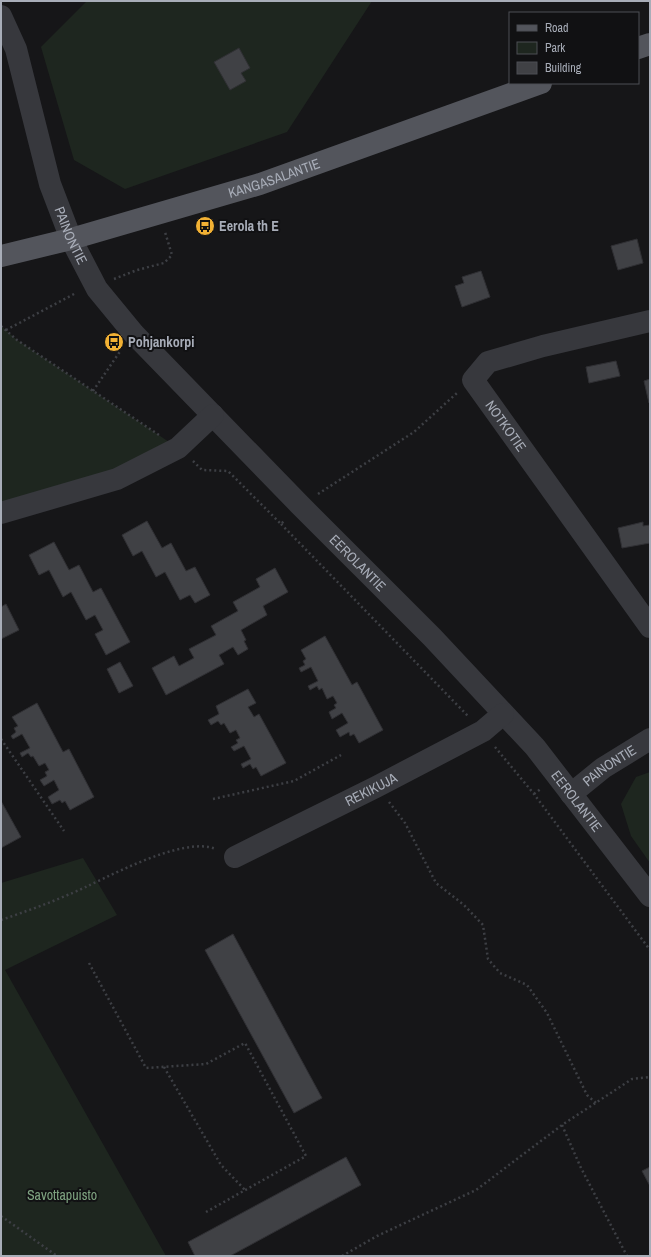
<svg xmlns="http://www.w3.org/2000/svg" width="651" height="1257" viewBox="0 0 651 1257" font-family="'Archivo Narrow',sans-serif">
  <rect width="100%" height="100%" fill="#161618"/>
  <path fill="#1e261f" d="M87,1H372L287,132L125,189L74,160L41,47Z
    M1,326L17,340L178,448L1,513Z
    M650,772V863L631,836L621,804L636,777Z
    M83,858L117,915L5,970L166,1256H1V883Z"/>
  <path fill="#404145" stroke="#303034" d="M239,48L250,68L241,73L246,81L230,90L214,62Z
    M637,239L643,263L618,270L611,246Z
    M481,271L490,297L462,307L455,286L464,283L462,277Z
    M616,361L620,376L589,383L586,367Z
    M650,379V403H649L644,381Z
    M147,521L162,548L171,543L186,571L195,567L210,595L195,603L190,595L180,600L165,572L156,577L142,551L133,556L122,535Z
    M643,522V526L650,525V543L622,548L618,528Z
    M54,542L69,570L79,565L93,592L101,588L130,642L106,655L95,634L103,630L95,615L86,620L71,592L63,597L49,570L39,575L29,555Z
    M275,568L288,592L263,606L267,615L241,630L246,640L244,641L248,649L238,655L233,647L219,655L224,664L166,695L152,668L174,656L179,666L194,658L189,649L216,635L211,626L238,611L233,602L260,587L256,579Z
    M6,604L19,630L1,639V607Z
    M325,636L352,685L357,682L383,730L359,743L354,734L350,736L349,732L340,737L336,730L348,723L342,713L332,719L329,712L336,708L334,705L337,703L333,696L327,699L322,688L319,690L317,686L310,690L308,686L318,681L311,667L301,672L299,668L305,665L303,661L306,659L301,650Z
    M120,662L133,686L119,693L107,669Z
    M248,689L256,703L248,707L254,717L259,714L286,763L261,776L256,767L253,769L250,764L243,768L241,764L251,759L244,746L234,751L231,747L238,743L236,740L240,738L236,730L230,733L224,723L221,725L218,721L211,725L208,720L219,714L216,706Z
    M37,703L63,752L69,749L94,797L70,810L65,801L62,803L60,800L52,804L48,797L59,790L54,780L44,786L40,780L47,776L45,772L49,770L45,763L39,766L33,756L31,757L28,753L22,757L20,753L30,748L22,734L13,739L11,736L16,732L14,728L18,726L12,717Z
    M1,801L21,837L1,848Z
    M233,934L322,1098L294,1113L205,950Z
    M346,1157L361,1185L230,1256H195L188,1242Z
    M650,1167V1186L642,1171Z"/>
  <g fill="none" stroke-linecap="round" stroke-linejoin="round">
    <path stroke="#3d3f44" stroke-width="2.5" stroke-dasharray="2 3" stroke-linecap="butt" d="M114,279L137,270L164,263L172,255L165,232
      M1,326L17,340L159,435
      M6,330L76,293
      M93,391L121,350
      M193,461L202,470L228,471L281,524L285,520
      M318,494L414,432L457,393
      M281,524L468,716
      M1,739L64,831
      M495,747L534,794L650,950
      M534,794L542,788
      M213,799L294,781L341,755
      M389,802L405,823L436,883L464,905L483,925L488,959L500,973L527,985L547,1013L587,1095L596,1103
      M1,920C24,912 47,904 70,894C104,880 181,835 216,849
      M89,963L146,1068L206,1064L245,1043L306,1156L206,1212
      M164,1067L221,1165L245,1190
      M562,1125L581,1168L627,1256
      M1,1216L57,1256
      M342,1256L377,1236L476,1190L562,1125L632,1079L650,1077"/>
    <g stroke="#37383d" stroke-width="22">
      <path id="s1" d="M1,16L16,49L50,184L71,239L97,289L134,334L300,505L432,637L535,747L650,896"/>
      <path id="s2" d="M650,321L543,346L488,362L473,380L650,627"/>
      <path d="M1,513L117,479L178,448L213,415"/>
      <path id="s3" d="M571,794L603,768L650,739"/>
      <path id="s4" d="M235,857L376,787L483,731L503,714"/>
    </g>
    <g stroke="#53555c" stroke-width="22">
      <path d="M638,48L650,44"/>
      <path id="s5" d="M1,256L71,239L260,184L541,83"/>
    </g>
  </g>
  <defs>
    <symbol id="bus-disc" viewBox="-11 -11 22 22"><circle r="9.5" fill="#f2b134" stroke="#111113"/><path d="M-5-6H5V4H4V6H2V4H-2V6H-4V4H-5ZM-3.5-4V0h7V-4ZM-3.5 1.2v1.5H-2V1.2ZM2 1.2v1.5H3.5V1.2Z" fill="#111"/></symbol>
  </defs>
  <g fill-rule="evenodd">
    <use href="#bus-disc" x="194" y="215" width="22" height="22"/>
    <use href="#bus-disc" x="103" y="331" width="22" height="22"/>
  </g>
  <g text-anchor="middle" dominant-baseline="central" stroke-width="4" stroke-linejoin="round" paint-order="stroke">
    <g font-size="14" fill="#a8adb8" stroke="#111113">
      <text stroke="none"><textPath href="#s5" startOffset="284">KANGASALANTIE</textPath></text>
      <text stroke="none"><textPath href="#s1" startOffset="231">PAINONTIE</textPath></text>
      <text stroke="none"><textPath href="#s2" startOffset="247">NOTKOTIE</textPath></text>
      <text stroke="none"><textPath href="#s1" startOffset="669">EEROLANTIE</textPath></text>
      <text stroke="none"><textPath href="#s3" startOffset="48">PAINONTIE</textPath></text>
      <text stroke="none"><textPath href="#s4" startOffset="152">REKIKUJA</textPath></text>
      <text stroke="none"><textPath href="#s1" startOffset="993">EEROLANTIE</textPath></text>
    </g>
    <g font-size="14" font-weight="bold" fill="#a8adb8" stroke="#111113" text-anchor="start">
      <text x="219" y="226">Eerola th E</text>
      <text x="128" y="342">Pohjankorpi</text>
    </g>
    <g font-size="14" fill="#7fa381" stroke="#111113">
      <text x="62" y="1195">Savottapuisto</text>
    </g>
  </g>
  <rect width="651" height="1257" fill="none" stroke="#a8adb8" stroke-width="4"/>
  <rect x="509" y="12" width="130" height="72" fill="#111113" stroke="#4d4f55"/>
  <rect x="517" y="25" width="20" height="6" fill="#53555c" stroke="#4d4f55"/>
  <text x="545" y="32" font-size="12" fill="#a8adb8">Road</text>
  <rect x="517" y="42" width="20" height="12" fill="#1e261f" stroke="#4d4f55"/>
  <text x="545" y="52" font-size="12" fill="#a8adb8">Park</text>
  <rect x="517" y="62" width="20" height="12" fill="#404145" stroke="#4d4f55"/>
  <text x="545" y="72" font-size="12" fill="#a8adb8">Building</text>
</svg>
